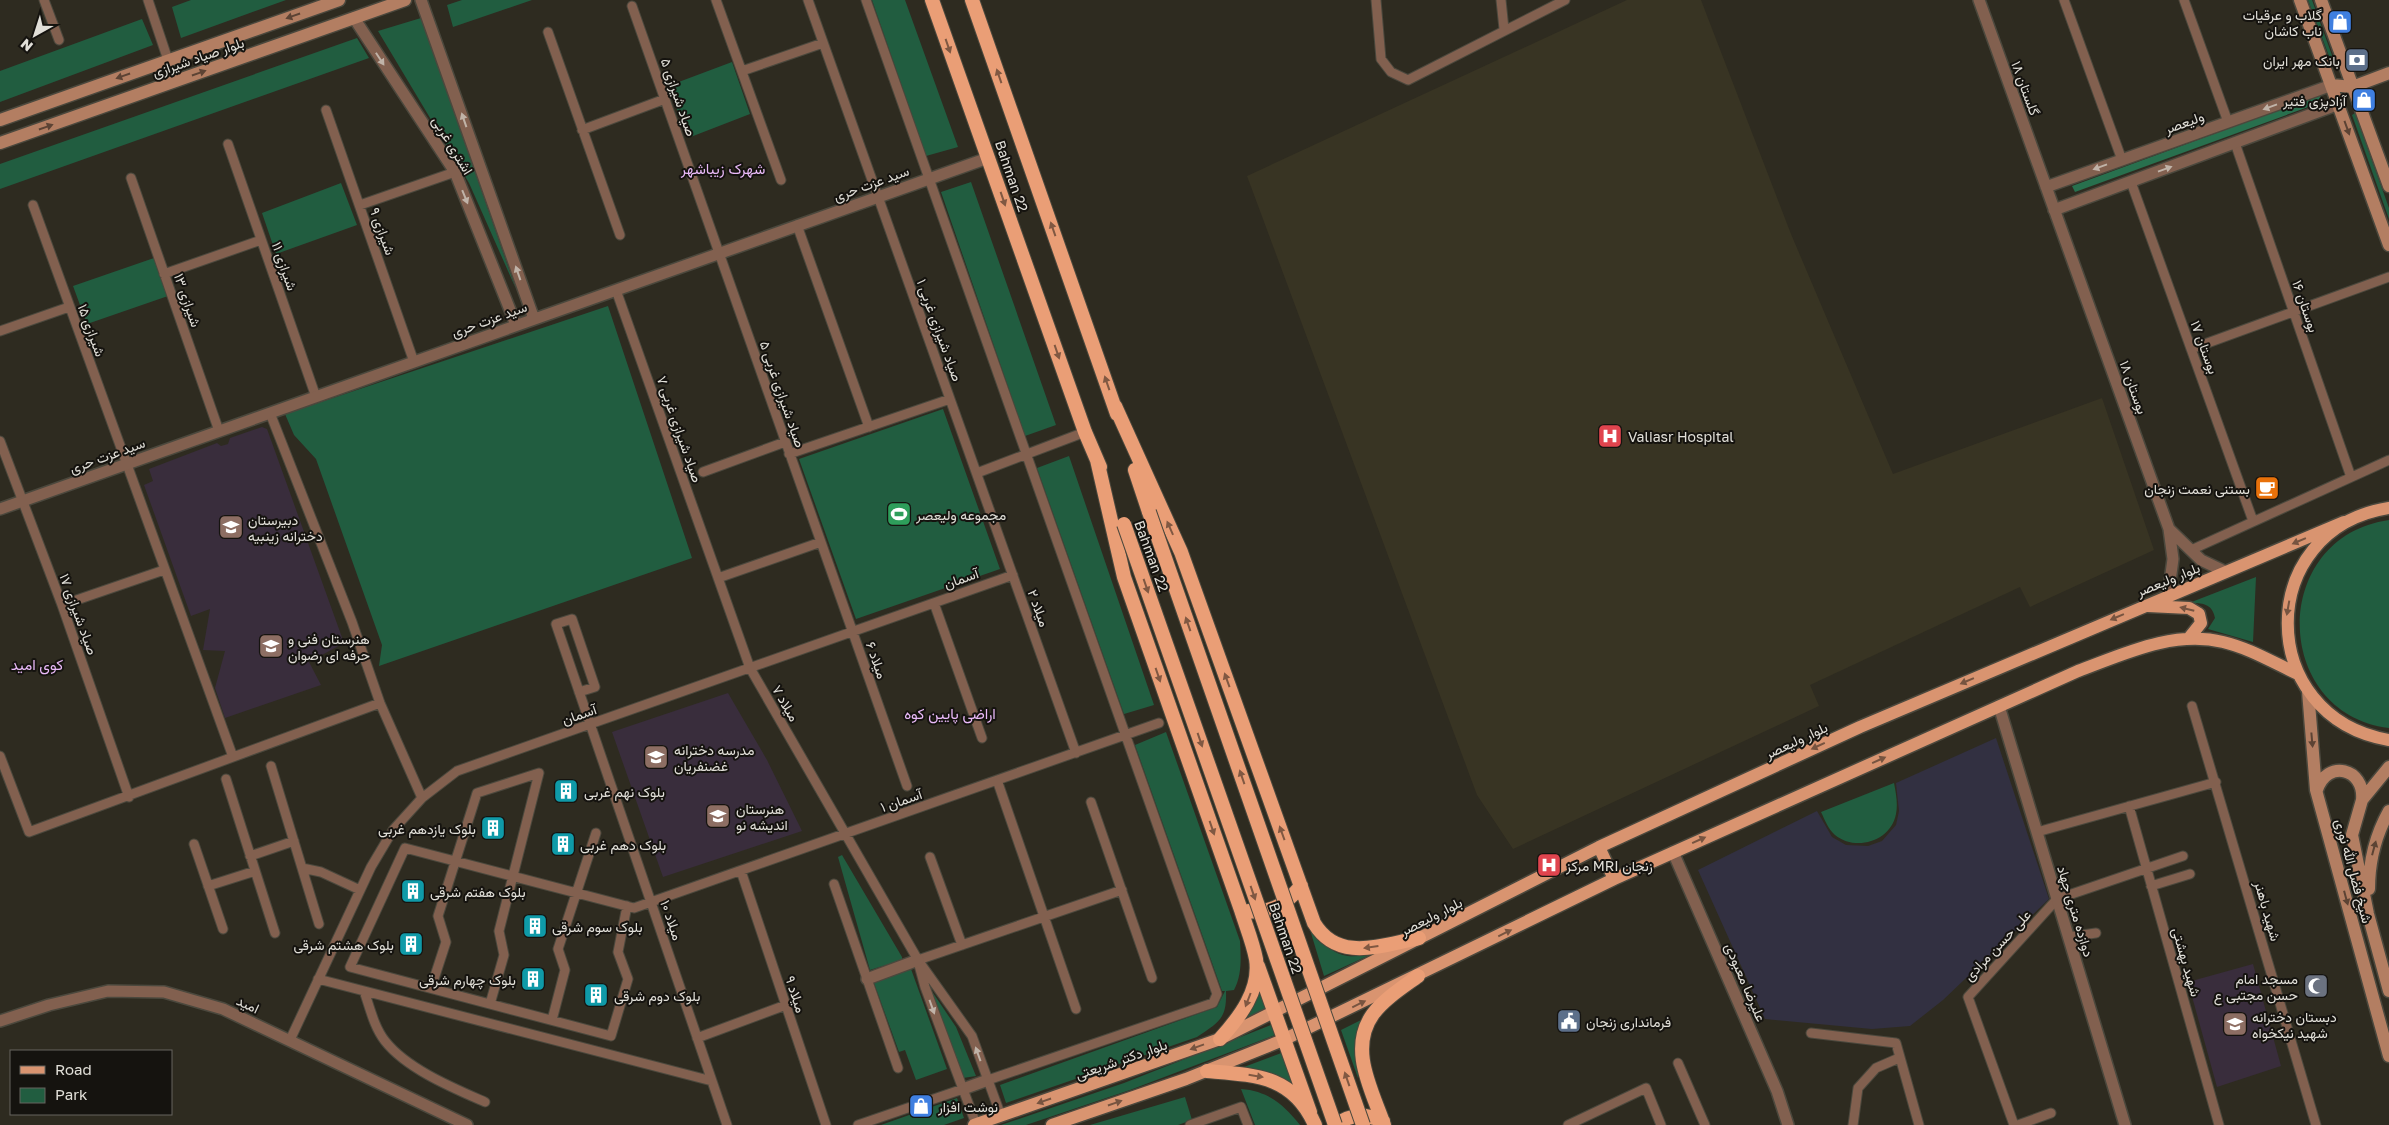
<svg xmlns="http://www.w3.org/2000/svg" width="2389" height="1125" viewBox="0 0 2389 1125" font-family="'Golos Text',Vazirmatn,sans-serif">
  <rect width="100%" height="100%" fill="#2e2b20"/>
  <path fill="#383423" d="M1627,0H1701L1791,234L1893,474L2102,398L2154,550L2030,607L2020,587L1810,685L1819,706L1513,849L1477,795L1247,176Z"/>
  <path fill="#323041" d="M1996,738L2049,899L1943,1000L1910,1026L1872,1029L1765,1019L1698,870L1817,811L1832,837L1846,845L1868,846L1882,841L1896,825L1899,811L1896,783Z"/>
  <path fill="#392d3c" d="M262,427L267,429L344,643L309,662L321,685L225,718L215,688L225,651L203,650L210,609L191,616L144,485L153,481L149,469L217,443L221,446L228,444L230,438Z
    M728,693L767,760L802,831L663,877L612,732Z
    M2253,964L2281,1066L2217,1087L2188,982Z"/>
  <path fill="#215d40" d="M191,0H286L181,38L172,7Z
    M462,0H532L453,27L447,5Z
    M872,0H905L958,147L926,156Z
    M2308,0H2312L2333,58L2330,59Z
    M421,18L516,289L469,183L378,31Z
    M142,19L153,45L0,102V71Z
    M357,38L369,58L0,189V164Z
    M732,62L750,114L688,138L668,86Z
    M2355,113L2389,208V219L2352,115Z
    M971,182L1056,425L1025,436L941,192Z
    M341,183L357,225L276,254L262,213Z
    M154,258L168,296L87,324L73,286Z
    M608,306L692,558L379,666L382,645L316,459L294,435L285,414Z
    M943,409L1000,569L856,619L799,459Z
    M1069,456L1154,705L1124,714L1037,468Z
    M2389,520V728C2271,713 2269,537 2389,520Z
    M2256,577L2253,642L2208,629L2215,618C2212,603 2202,603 2189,603Z
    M1166,732L1240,941C1241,958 1242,975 1234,990L1226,991C1227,1019 1219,1022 1197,1037L1006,1103L1000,1085L1217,1007L1225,991H1222L1135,745Z
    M1894,783C1896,793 1898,804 1896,814C1891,841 1856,852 1835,835C1828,829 1825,820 1821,812Z
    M842,855L902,957V960L870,970L838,857Z
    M1301,900C1312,921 1321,953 1348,956C1356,957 1365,955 1372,954L1324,976Z
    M911,969L947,1069L916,1080L905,1050L899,1052L874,983Z
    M1257,976L1271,1014L1242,1026L1251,1010Z
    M931,990L956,1027L976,1076L963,1078Z
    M1361,1020C1354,1043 1362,1057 1358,1078L1341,1030Z
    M1271,1025L1275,1035L1130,1090L1026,1125H1001L1124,1083Z
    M1284,1052L1304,1103C1285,1086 1270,1071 1244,1067Z
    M1241,1089C1268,1091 1283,1104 1300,1125H1255Z
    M1185,1097L1192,1120L1178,1125H1090Z
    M957,1098L964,1118L944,1125H881Z"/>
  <path fill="#28704e" d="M2320,95L2322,102L2075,192L2072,186Z"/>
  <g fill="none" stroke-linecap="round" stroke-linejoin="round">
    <defs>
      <path id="minor" d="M44,0L59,40
        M148,0L168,60
        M716,0L781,180
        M808,0L1076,753
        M866,0L1217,994L1213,1003L988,1080
        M1376,0L1381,59L1391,72L1408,80L1565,0
        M1501,0L1504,29
        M2064,0L2122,160
        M2184,0L2228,122
        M632,6L907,786
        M548,32L620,235
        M742,71L823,43
        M326,110L414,362
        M582,130L665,99
        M2235,143L2351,477
        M228,144L316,397
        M131,178L219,431
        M2131,182L2253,521
        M33,205L233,757
        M360,205L455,172
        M797,225L869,427
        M164,274L261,240
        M616,290L750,668L918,960L972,1036L1001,1116
        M0,331L69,307
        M2191,349L2389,277
        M270,413L352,622L380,703L422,798
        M0,441L62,605L129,797
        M789,454L950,399
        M703,472L785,442
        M977,473L1085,432
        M2191,550L2389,460
        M718,578L821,542
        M934,603L982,738
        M62,605L164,570
        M579,692L595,687L572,619L556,624L727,1125
        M2192,706L2316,1125
        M0,756L29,832L380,703
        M271,766L319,924
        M226,779L275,933
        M997,780L1076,1009
        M1091,802L1152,978
        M2129,806L2219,1125
        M2037,832L2216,782
        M194,844L223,929
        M250,856L294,841
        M930,857L962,945
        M302,868L321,872L360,890
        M741,871L826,1125
        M834,884L898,1068
        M208,886L255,871
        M2151,886L2190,874
        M627,906L618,952L628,979L611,1036L350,967L405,848L634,908L1159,723
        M2068,937L2096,933
        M918,960L1122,890
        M919,965L925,987L976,1124
        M318,979L712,1081
        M431,988L446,942L438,916L477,793L539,773L499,931L504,955L490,1004
        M364,991C370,1008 374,1027 385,1041C407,1069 453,1088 485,1102
        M552,1020L565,970L558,949L596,833
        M1811,1033L1896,1043L1919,1125
        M697,1038L786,1005
        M290,1040L371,867L393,830L422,798L457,771L1013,575
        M1678,1063L1705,1125
        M858,1125L963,1089
        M1190,1125L1241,1107L1248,1125
        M1568,1125L1646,1088L1661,1125
        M1853,1125L1858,1088L1876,1068L1899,1058
        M2014,1125L1968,997L2057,899L2183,856
        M2018,1125L2051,1113"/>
      <path id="tertiary" d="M421,0L534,319
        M1979,0L2169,529L2173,559L2168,596
        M354,18L455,172L516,325
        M2046,187L2332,85
        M2054,210L2339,104
        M0,509L988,158
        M2169,529L2201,560L2226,572
        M1999,706L2125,1125
        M1673,852L1777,1091L1788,1125
        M867,979L918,960
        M0,1021L49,1005L108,991L164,992L223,1009L467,1125
        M963,1089L988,1080"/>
      <path id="secondary" d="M2300,0L2389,245
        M2321,0L2389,186
        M2332,85L2352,87L2389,73
        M0,120L339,0
        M0,143L405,0
        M2308,691L2316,790L2389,1056
        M2389,767L2362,800L2352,835L2368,914L2389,991
        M2317,790C2327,759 2365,768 2362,800
        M2369,889C2369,860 2375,836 2389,811"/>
      <path id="primary" d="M2389,508C2254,529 2254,717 2389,740
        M2148,606L2189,608L2199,614L2201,623L2189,638
        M1599,847L1614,879
        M974,1125L1220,1039L1599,847L1860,727L2344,522
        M1052,1125L1186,1079L1283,1040L1614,879L2078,671C2124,654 2173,630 2223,642C2249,648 2274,663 2298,674"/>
      <path id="trunk" d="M932,0L1085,432L1100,467
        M972,0L1117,414
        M1115,406L1181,552L1314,923C1338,963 1381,945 1419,938
        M1097,460L1124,577L1241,910C1246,926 1253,943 1256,959C1261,990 1239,1018 1220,1039
        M1135,470L1149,512
        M1249,911C1272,914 1287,903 1301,886
        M1258,966L1310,1112
        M1207,1071C1255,1075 1293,1075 1315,1125
        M1336,1125C1351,1113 1366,1114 1383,1121
        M1384,1125C1372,1090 1348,1049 1373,1014C1384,999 1403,987 1418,976"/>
    </defs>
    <use href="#minor" stroke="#4b483d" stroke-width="11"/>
    <use href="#tertiary" stroke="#4b483d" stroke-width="14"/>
    <use href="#secondary" stroke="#4b483d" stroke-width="15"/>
    <use href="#primary" stroke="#4b483d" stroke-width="15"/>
    <use href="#trunk" stroke="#4b483d" stroke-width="16"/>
    <use href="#minor" stroke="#82604f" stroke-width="9"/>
    <use href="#tertiary" stroke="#82604f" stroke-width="11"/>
    <use href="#secondary" stroke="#b37e62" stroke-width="12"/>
    <use href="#primary" stroke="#d99470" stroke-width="12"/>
    <use href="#trunk" stroke="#ea9e76" stroke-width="14"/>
    <defs>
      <path id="trunk-bridge" d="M1149,512L1363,1125
        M1124,524L1335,1125"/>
    </defs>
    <use href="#trunk-bridge" stroke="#4b483d" stroke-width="16" stroke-linecap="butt"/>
    <use href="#trunk-bridge" stroke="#ea9e76" stroke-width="14"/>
  </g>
  <defs><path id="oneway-solid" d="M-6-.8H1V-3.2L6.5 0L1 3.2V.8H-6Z" transform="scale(1.25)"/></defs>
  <g fill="#5c4334">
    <use href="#oneway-solid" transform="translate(293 16) rotate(161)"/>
    <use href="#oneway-solid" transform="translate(199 73) rotate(-19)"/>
    <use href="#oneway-solid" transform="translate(123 76) rotate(161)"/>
    <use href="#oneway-solid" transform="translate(46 127) rotate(-19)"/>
    <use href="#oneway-solid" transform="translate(2347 128) rotate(70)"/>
    <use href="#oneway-solid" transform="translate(2312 740) rotate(85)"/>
    <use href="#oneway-solid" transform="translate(2374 848) rotate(-75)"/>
    <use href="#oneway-solid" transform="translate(2346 898) rotate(75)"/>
  </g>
  <g fill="#805842">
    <use href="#oneway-solid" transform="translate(948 46) rotate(71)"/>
    <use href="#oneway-solid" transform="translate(999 76) rotate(-109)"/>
    <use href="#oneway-solid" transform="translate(1003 199) rotate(71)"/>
    <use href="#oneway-solid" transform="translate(1053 229) rotate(-109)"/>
    <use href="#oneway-solid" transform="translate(1057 352) rotate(71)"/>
    <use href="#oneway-solid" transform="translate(1107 383) rotate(-109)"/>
    <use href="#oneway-solid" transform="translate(1170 528) rotate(-114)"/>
    <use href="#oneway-solid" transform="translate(1146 586) rotate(71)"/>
    <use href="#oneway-solid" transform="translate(1188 624) rotate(-109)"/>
    <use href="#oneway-solid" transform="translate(1158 675) rotate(71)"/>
    <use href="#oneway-solid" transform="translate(1227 680) rotate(-110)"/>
    <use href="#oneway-solid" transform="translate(1200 740) rotate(71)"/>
    <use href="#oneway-solid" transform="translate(1242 777) rotate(-109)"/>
    <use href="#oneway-solid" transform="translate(1212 828) rotate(71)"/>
    <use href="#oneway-solid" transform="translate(1282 833) rotate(-110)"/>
    <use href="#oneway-solid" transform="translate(1253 893) rotate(71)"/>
    <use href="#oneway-solid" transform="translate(1371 947) rotate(172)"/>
    <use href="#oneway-solid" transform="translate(1248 1000) rotate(111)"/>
    <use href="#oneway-solid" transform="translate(1256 1076) rotate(9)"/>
    <use href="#oneway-solid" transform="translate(1347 1079) rotate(-109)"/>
  </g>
  <g fill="#c0b3a8">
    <use href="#oneway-solid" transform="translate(380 59) rotate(57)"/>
    <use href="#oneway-solid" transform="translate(2270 107) rotate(160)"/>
    <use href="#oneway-solid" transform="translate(464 120) rotate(-109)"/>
    <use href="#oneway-solid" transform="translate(2100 167) rotate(160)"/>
    <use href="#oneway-solid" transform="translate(2165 169) rotate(-20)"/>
    <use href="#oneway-solid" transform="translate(465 197) rotate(68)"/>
    <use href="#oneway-solid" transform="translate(518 273) rotate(-109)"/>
    <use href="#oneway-solid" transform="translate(932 1007) rotate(70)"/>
    <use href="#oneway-solid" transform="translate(978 1054) rotate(-110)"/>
  </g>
  <g fill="#775440">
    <use href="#oneway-solid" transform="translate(2299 541) rotate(157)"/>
    <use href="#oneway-solid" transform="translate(2288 608) rotate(100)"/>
    <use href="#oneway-solid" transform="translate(2187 609) rotate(-166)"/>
    <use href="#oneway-solid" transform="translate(2117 617) rotate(157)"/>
    <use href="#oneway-solid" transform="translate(1967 681) rotate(157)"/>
    <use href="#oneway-solid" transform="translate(1818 746) rotate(155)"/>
    <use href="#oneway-solid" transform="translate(1879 760) rotate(-24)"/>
    <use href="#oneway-solid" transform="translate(1699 840) rotate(-24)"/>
    <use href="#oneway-solid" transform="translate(1505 933) rotate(-26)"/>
    <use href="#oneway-solid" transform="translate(1359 1004) rotate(-26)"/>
    <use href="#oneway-solid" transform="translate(1197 1047) rotate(160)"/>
    <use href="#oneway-solid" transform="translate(1044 1101) rotate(161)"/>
    <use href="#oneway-solid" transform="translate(1115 1103) rotate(-19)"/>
  </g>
  <defs>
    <symbol id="shop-square" viewBox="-11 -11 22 22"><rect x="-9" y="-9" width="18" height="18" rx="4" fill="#3f7fe0" stroke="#15130f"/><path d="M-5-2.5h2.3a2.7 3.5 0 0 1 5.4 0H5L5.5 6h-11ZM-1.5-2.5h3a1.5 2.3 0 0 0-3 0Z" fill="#fff"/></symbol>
    <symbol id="bank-square" viewBox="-11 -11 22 22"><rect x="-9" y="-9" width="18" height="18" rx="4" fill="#5c6f8a" stroke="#15130f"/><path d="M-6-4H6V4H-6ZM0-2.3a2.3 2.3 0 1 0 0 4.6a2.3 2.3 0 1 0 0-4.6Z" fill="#fff"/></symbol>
    <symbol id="hospital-square" viewBox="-11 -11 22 22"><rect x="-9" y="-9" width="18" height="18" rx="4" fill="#e0444e" stroke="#15130f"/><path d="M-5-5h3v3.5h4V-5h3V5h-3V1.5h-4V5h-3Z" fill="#fff"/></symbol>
    <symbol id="cafe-square" viewBox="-11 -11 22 22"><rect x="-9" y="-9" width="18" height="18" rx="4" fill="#e8710a" stroke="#15130f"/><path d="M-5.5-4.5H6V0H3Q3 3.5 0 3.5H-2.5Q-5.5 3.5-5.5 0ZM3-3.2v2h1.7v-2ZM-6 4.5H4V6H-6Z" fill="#fff"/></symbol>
    <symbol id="stadium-square" viewBox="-11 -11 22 22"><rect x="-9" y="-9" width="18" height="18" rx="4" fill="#2e9e5b" stroke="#15130f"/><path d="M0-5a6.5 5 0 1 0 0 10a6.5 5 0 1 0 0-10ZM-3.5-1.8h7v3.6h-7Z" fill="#fff"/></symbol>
    <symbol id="school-square" viewBox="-11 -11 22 22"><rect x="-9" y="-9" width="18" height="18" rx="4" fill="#8d6e63" stroke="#15130f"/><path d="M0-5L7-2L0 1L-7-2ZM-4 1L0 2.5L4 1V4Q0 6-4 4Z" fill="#fff"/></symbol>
    <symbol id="building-square" viewBox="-11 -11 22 22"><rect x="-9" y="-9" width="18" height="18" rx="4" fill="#0f9aa8" stroke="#15130f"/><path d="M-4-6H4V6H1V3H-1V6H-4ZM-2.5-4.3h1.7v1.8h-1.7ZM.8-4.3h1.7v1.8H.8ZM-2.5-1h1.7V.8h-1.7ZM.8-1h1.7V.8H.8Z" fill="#fff"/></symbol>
    <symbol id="mosque-square" viewBox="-11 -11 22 22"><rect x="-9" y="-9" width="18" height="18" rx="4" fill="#6b7280" stroke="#15130f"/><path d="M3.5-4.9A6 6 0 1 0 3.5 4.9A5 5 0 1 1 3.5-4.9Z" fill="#fff"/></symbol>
    <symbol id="civic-square" viewBox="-11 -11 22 22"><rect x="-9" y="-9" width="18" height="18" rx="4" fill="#5c6f8a" stroke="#15130f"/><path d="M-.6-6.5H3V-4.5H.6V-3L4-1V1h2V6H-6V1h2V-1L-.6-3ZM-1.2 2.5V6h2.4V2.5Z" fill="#fff"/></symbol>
  </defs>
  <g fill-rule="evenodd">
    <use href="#shop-square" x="2326" y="8" width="28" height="28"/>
    <use href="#bank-square" x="2343" y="46" width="28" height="28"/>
    <use href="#shop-square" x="2350" y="86" width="28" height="28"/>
    <use href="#hospital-square" x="1596" y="422" width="28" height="28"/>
    <use href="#cafe-square" x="2253" y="474" width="28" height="28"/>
    <use href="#stadium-square" x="885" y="500" width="28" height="28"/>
    <use href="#school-square" x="217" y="513" width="28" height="28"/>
    <use href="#school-square" x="257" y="632" width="28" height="28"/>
    <use href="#school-square" x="642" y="743" width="28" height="28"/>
    <use href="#building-square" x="552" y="777" width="28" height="28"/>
    <use href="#school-square" x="704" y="802" width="28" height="28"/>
    <use href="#building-square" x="479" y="814" width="28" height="28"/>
    <use href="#building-square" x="549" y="830" width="28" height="28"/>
    <use href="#hospital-square" x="1535" y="851" width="28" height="28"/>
    <use href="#building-square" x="399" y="877" width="28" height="28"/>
    <use href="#building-square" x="521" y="912" width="28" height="28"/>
    <use href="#building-square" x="397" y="930" width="28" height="28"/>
    <use href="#building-square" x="519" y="965" width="28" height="28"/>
    <use href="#mosque-square" x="2302" y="972" width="28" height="28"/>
    <use href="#building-square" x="582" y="981" width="28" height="28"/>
    <use href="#civic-square" x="1555" y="1007" width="28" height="28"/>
    <use href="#school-square" x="2221" y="1010" width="28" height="28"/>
    <use href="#shop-square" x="907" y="1092" width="28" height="28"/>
  </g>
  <g text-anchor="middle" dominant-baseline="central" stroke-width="4" stroke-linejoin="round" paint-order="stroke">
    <g font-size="14" fill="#e1dfd8" stroke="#15130f" text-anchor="start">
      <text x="2322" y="14" text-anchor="end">گلاب و عرقیات<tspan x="2322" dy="16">ناب کاشان</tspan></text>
      <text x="2340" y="60" text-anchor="end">بانک مهر ایران</text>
      <text x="2346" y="100" text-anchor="end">آزادپزی فتیر</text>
      <text x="1628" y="436">Valiasr Hospital</text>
      <text x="2250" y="488" text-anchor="end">بستنی نعمت زنجان</text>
      <text x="916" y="514">مجموعه ولیعصر</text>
      <text x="248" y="519">دبیرستان<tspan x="248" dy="16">دخترانه زینبیه</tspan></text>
      <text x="288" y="638">هنرستان فنی و<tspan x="288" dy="16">حرفه ای رضوان</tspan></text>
      <text x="674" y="749">مدرسه دخترانه<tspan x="674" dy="16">غضنفریان</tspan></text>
      <text x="584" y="791">بلوک نهم غربی</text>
      <text x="736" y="808">هنرستان<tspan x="736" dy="16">اندیشه نو</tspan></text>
      <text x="476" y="828" text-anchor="end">بلوک یازدهم غربی</text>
      <text x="580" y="844">بلوک دهم غربی</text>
      <text x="1566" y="865">مرکز MRI زنجان</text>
      <text x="430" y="891">بلوک هفتم شرقی</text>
      <text x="552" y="926">بلوک سوم شرقی</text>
      <text x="394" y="944" text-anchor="end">بلوک هشتم شرقی</text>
      <text x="2298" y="978" text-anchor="end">مسجد امام<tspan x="2298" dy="16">حسن مجتبی ع</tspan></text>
      <text x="516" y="979" text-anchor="end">بلوک چهارم شرقی</text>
      <text x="614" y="995">بلوک دوم شرقی</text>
      <text x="2252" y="1016">دبستان دخترانه<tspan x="2252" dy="16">شهید نیکخواه</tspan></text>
      <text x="1586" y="1021">فرمانداری زنجان</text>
      <text x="938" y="1106">نوشت افزار</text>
    </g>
    <g font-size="14" fill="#e1dfd8" stroke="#15130f">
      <text transform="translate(198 57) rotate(-19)">بلوار صیاد شیرازی</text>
      <text transform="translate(2026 88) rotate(70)">گلستان ۱۸</text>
      <text transform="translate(679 97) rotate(71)">صیاد شیرازی ۵</text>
      <text transform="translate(2184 122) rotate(-20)">ولیعصر</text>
      <text transform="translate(453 145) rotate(59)">اشتری غربی</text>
      <text transform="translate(1012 176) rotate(71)">Bahman 22</text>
      <text transform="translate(871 183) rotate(-20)">سید عزت حری</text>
      <text transform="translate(383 231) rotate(70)">شیرازی ۹</text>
      <text transform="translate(285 266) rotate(71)">شیرازی ۱۱</text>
      <text transform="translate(188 300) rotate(71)">شیرازی ۱۳</text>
      <text transform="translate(2306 306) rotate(71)">بوستان ۱۶</text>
      <text transform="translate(489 319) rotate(-20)">سید عزت حری</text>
      <text transform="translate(92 330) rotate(70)">شیرازی ۱۵</text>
      <text transform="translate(940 330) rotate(70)">صیاد شیرازی غربی ۱</text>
      <text transform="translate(2205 347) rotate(70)">بوستان ۱۷</text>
      <text transform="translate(2134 387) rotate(70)">بوستان ۱۸</text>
      <text transform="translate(783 394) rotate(71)">صیاد شیرازی غربی ۵</text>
      <text transform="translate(680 429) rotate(71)">صیاد شیرازی غربی ۷</text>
      <text transform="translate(107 455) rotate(-20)">سید عزت حری</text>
      <text transform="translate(1152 556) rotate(70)">Bahman 22</text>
      <text transform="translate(961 578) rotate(-19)">آسمان</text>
      <text transform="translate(2168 579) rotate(-22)">بلوار ولیعصر</text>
      <text transform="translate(1039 608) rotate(70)">میلاد ۲</text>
      <text transform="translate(79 614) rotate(70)">صیاد شیرازی ۱۷</text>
      <text transform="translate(877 660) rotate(71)">میلاد ۶</text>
      <text transform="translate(786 703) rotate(60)">میلاد ۷</text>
      <text transform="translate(579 714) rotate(-19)">آسمان</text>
      <text transform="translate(1796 740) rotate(-25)">بلوار ولیعصر</text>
      <text transform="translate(901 800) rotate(-19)">آسمان ۱</text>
      <text transform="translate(2354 871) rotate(75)">شیخ فضل الله نوری</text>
      <text transform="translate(2076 911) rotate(73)">دوازده متری جهاد</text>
      <text transform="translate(2268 911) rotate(74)">شهید باهنر</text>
      <text transform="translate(1431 916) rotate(-27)">بلوار ولیعصر</text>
      <text transform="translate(672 920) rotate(71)">میلاد ۱۰</text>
      <text transform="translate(1286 938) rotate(71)">Bahman 22</text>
      <text transform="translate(1997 945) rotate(-47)">علی حسن مرادی</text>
      <text transform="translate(2187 962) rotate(74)">شهید بهشتی</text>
      <text transform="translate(1746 982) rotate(67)">علیرضا معبودی</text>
      <text transform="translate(796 994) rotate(72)">میلاد ۹</text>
      <text transform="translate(248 1004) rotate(25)">امید</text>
      <text transform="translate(1121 1059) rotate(-19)">بلوار دکتر شریعتی</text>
    </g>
    <g font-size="15" fill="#eabaf9" stroke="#15130f">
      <text x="723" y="168">شهرک زیباشهر</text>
      <text x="37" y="664">کوی امید</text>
      <text x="950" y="713">اراضی پایین کوه</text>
    </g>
  </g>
  <rect x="10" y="1050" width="162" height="65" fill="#15130f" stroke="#67655f"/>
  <rect x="20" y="1066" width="25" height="8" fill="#d99470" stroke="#67655f"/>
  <text x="55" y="1075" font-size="15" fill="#e1dfd8">Road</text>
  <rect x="20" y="1088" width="25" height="15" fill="#215d40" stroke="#67655f"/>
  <text x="55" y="1100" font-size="15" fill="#e1dfd8">Park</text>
  <g transform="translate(35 35) rotate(219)" stroke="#15130f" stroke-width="4" paint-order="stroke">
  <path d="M0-4L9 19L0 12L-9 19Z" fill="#e1dfd8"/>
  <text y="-8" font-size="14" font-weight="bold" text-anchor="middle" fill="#e1dfd8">N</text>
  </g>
</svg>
